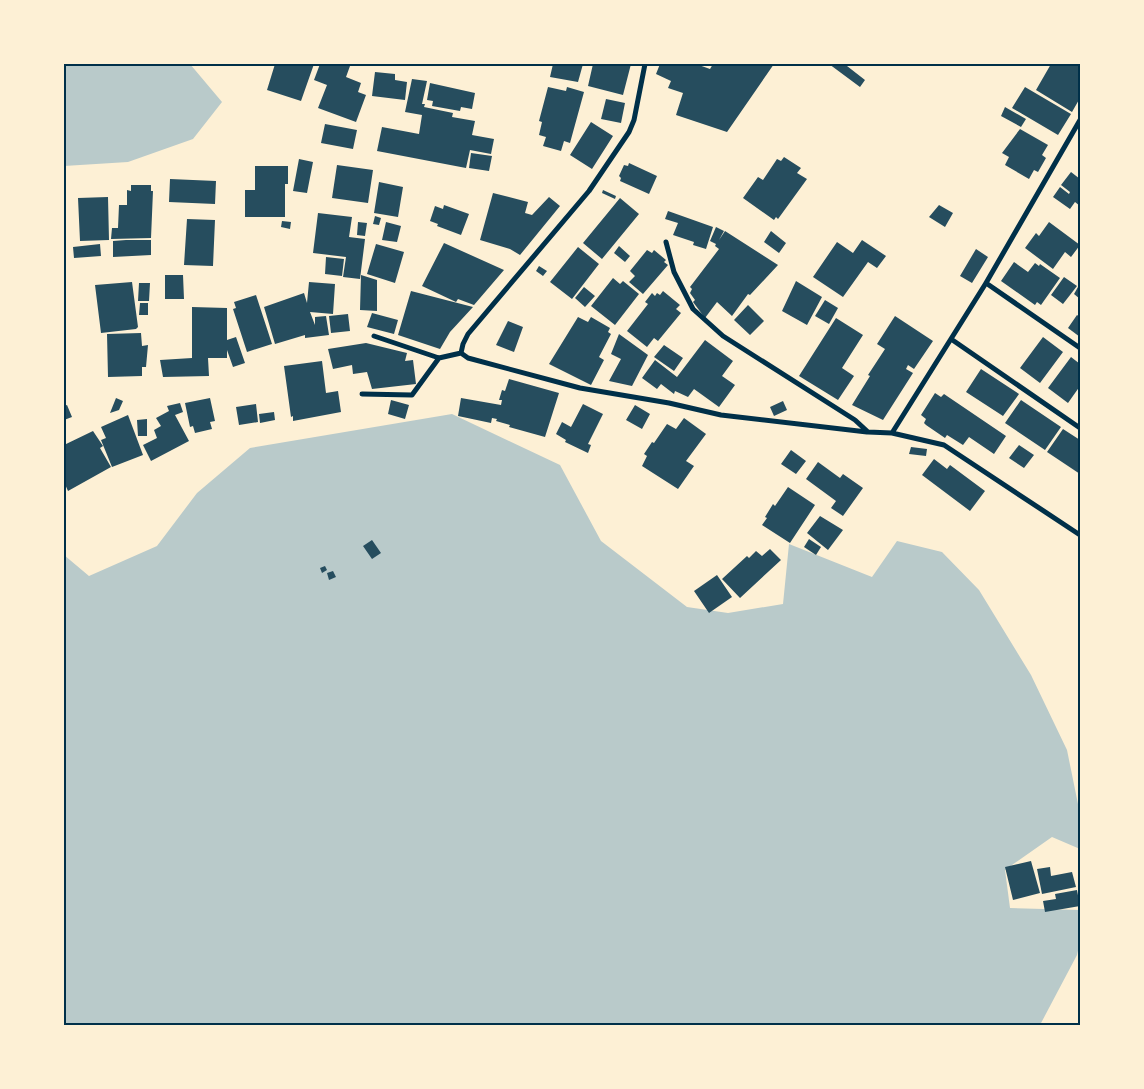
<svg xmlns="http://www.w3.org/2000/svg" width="1144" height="1089" viewBox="0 0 1144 1089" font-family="'Noto Sans',sans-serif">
  <rect width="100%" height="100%" fill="#fdf0d5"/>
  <path fill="#b9caca" d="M64,64H190L222,102L193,139L128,162L64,166Z
    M452,414L560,465L601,541L687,607L728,613L783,604L789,544L872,577L897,541L942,552L979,590L1031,675L1067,750L1080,814V849L1052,837L1005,870L1010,908L1080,910V942L1077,955L1040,1025H64V555L89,576L157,546L197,493L250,448Z"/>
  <path fill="#264d5e" d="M275,64H314L301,101L267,90Z
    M320,64H343L350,66L346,77L361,83L358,92L366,95L356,122L318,108L327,85L314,80Z
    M553,64H583L578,82L550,77Z
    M593,64H631L623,95L588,86Z
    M660,64H696L710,69L713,64H774L727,132L676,115L683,93L668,88L671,81L656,74Z
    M829,64H849L847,66L865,80L860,87Z
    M1051,64H1080V98L1072,112L1036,90Z
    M375,72L395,74V80L407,82L405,100L372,96Z
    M412,79L427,81L422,104H425L424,107L453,113L452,117L475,121L472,135L494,139L491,154L470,150L466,168L377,151L382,127L419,134L422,115L405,112Z
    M430,83L475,93L472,109L461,107L460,111L432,106L433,101L427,100Z
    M548,87L566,91L567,87L584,92L570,143L564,141L561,151L543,146L546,137L539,135L542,122L539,121Z
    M1025,87L1071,114L1058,135L1012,108Z
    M606,99L625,103L621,123L601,119Z
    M1005,107L1026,119L1021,127L1001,116Z
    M591,122L613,136L592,169L570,155Z
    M325,124L357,130L353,149L321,143Z
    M1020,129L1048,145L1042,155L1046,158L1038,172L1034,170L1029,179L1005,165L1009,157L1002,153Z
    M471,153L492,156L489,171L469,168Z
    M784,157L801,168L797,173L807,179L778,219L776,217L774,220L743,198L758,177L763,180L777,159L781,161Z
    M299,159L313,162L307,193L293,191Z
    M629,163L657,176L649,194L620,181L621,178L619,176L624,165L628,166Z
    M337,165L373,170L368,203L332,198Z
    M255,166H288V184H285V217H245V190H255Z
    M1071,172L1080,179V206L1075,202L1070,209L1053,197L1060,187L1069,194L1070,192L1061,185Z
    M170,179L216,181L215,204L169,202Z
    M379,182L403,187L398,217L374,213Z
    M131,185H151V191H153L151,238L111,239L112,228H118L119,205H127V190L131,191Z
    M603,190L616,196L615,199L602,193Z
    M493,193L528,202L525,213L532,215L549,197L560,206L520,255L510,249L480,240Z
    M108,197L109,240L80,241L78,198Z
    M620,198L639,214L602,259L583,243Z
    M444,205L469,214L461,235L437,226L438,224L430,221L435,206L443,209Z
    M939,205L953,213L945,227L929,217Z
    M668,211L713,227L706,249L693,245L694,242L673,235L678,223L665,219Z
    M318,213L352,217L349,237L365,239L360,279L343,277L346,257L313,253Z
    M375,216L381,218L379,225L373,224Z
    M187,219L215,220L213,266L184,265Z
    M282,221L291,222L290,229L281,227Z
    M358,222L367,223L365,236L357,235Z
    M386,222L401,226L397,242L382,240Z
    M1049,222L1080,245L1071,257L1065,252L1053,269L1025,248L1036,233L1039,236Z
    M716,227L724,231L719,240L725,231L778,265L750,295L748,294L732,316L717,302L705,318L693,302L695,300L690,293L692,289L690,287L719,249L715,246L716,244L710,241Z
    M771,231L786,243L779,253L764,242Z
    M126,240H151V255L113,257V241Z
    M862,240L886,256L877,268L868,262L843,297L813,277L837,242L853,253Z
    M444,243L504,270L474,305L458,299L456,302L422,286Z
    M100,244L101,256L74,258L73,247Z
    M376,244L404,252L395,283L367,274Z
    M619,246L630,256L625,262L614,253Z
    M578,247L599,264L572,299L550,282Z
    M976,249L988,257L972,283L960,276Z
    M647,250L652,253L654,250L666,260L664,262L668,265L643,294L629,282L635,276L630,271Z
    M326,257L344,259L342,276L325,274Z
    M1014,262L1028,272L1035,263L1039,266L1040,264L1060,278L1041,305L1037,302L1035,305L1001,281Z
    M539,266L547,271L543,276L536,271Z
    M165,275H183L184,299H165Z
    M361,275L377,280V311L360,310Z
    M1064,277L1077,286L1063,304L1051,295Z
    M613,278L620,284L623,281L639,294L615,325L591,306Z
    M796,281L822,297L807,325L782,311Z
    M132,282L138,327L136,329L101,333L95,285Z
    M309,282L335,284L333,314L310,312L315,325V317L326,316L329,335L305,338V335L275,344L264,307L304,293L307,303Z
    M139,283H150L149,301H138Z
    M584,287L595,296L585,307L575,298Z
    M1078,287L1080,289V299L1074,294Z
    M411,291L473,307L450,332L440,349L398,335Z
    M663,291L680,305L676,309L681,313L658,341L654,338L647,347L627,331L648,304L645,302L652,293L655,296L657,293L660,295Z
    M256,295L272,344L247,352L233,309L236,308L234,302Z
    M825,300L838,308L829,324L815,316Z
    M140,303H148V315H139Z
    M748,305L764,321L750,335L734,320Z
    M192,307L227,308V340L236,337L245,363L233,367L227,350V358H208L209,376L163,377L160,360L192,358Z
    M372,313L398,320L394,334L367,327Z
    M348,314L350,331L331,333L329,316Z
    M1077,315L1080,317V337L1068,328Z
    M895,316L933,341L914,369L908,365L906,369L913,373L883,420L852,405L870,376L868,375L885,349L877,344Z
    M578,317L588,322L591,317L610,328L608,332L611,334L599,357L604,360L591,385L549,364Z
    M836,318L863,335L842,368L854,376L838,400L799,376Z
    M508,321L523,327L514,352L496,345Z
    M141,333L142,346L148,345L146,367H142V376L108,377L107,334Z
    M619,334L648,355L632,386L609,381L621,359L611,354Z
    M1043,337L1063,352L1040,383L1020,368Z
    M705,340L733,361L722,376L735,385L719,407L694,389L688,397L675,391L674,394L661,384L657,389L642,378L655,360L677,377Z
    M366,343L407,353L405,361L413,360L416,384L372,389L367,372L353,374L352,365L333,369L328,349Z
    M664,345L683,358L674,371L654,357Z
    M1071,357L1080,364V386L1068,403L1048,388Z
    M322,361L326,393L338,391L341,412L293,421V416L291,417L284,366Z
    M981,369L1019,394L1003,416L966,392Z
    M509,379L559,393L545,437L509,427L510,425L496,421L497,419L492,418L491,423L458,416L461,398L501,405L502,400H499L502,390L505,391Z
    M935,393L941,397L944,394L1006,436L994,454L969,437L963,445L947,435L945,438L926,425L924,423L926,419L921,415Z
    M116,398L123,401L119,410L110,413Z
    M210,398L215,421L210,422L212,429L195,433L193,426L190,427L185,403Z
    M391,400L409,405L405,419L388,414Z
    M1021,400L1061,427L1045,450L1005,423Z
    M783,401L787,410L774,416L770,407Z
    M180,403L183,412L175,415L189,441L151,461L143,445L157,438L154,430L161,426L156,418L169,411L167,406Z
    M256,404L258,422L239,425L236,407Z
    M583,404L603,414L588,444L591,445L588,453L565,442L566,440L556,434L562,422L571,427Z
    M67,405L72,417L64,420V406Z
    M635,405L650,414L642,429L626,420Z
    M274,412L275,420L260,423L259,414Z
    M128,415L143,455L112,467L101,440L106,438L101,427Z
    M684,418L706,434L686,461L694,466L678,489L642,466L647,456L644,454L652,442L654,443L667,424L676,429Z
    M147,419V436H138L137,420Z
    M1063,429L1080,440V474L1047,452Z
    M93,431L103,446L100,448L111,467L68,491L64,482V445Z
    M1019,445L1034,455L1024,468L1009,458Z
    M911,447L927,449L926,456L909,454Z
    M791,450L806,461L796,474L781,464Z
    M934,459L947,469L950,465L985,491L970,511L922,475Z
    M818,462L840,478L843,474L863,488L843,516L831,508L836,501L806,479Z
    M788,487L815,505L790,543L762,525L767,518L765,517L773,504L775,506Z
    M820,516L843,530L828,550L807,533Z
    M809,539L821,547L816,555L804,547Z
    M372,540L381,553L372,559L363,546Z
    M770,549L781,560L740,598L722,579L747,556L749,558L756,551L762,556Z
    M325,566L327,570L322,573L320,568Z
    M333,571L336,577L329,580L327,573Z
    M717,575L732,597L709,613L694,591Z
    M1031,861L1040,893L1013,900L1005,867Z
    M1050,867L1051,876L1072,872L1076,887L1042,894L1037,869Z
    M1077,890L1080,906L1045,912L1043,901L1056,899L1055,894Z"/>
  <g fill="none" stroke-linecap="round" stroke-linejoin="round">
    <path stroke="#003049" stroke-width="5" d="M666,242L674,272L693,309L723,336L855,420L868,432L892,433L944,445L1080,535
      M986,283L1080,348
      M374,336L439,358L461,353L468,358L580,388L669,403L721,415L867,432
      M951,339L1080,428
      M461,353L463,344L468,334L589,191L629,132L634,120L645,64
      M362,394L412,395L439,358
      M892,433L986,283L1080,120"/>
  </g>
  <rect width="1144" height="1089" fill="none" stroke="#fdf0d5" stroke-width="130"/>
  <rect x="65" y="65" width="1014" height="959" fill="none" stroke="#003049" stroke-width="2"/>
</svg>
